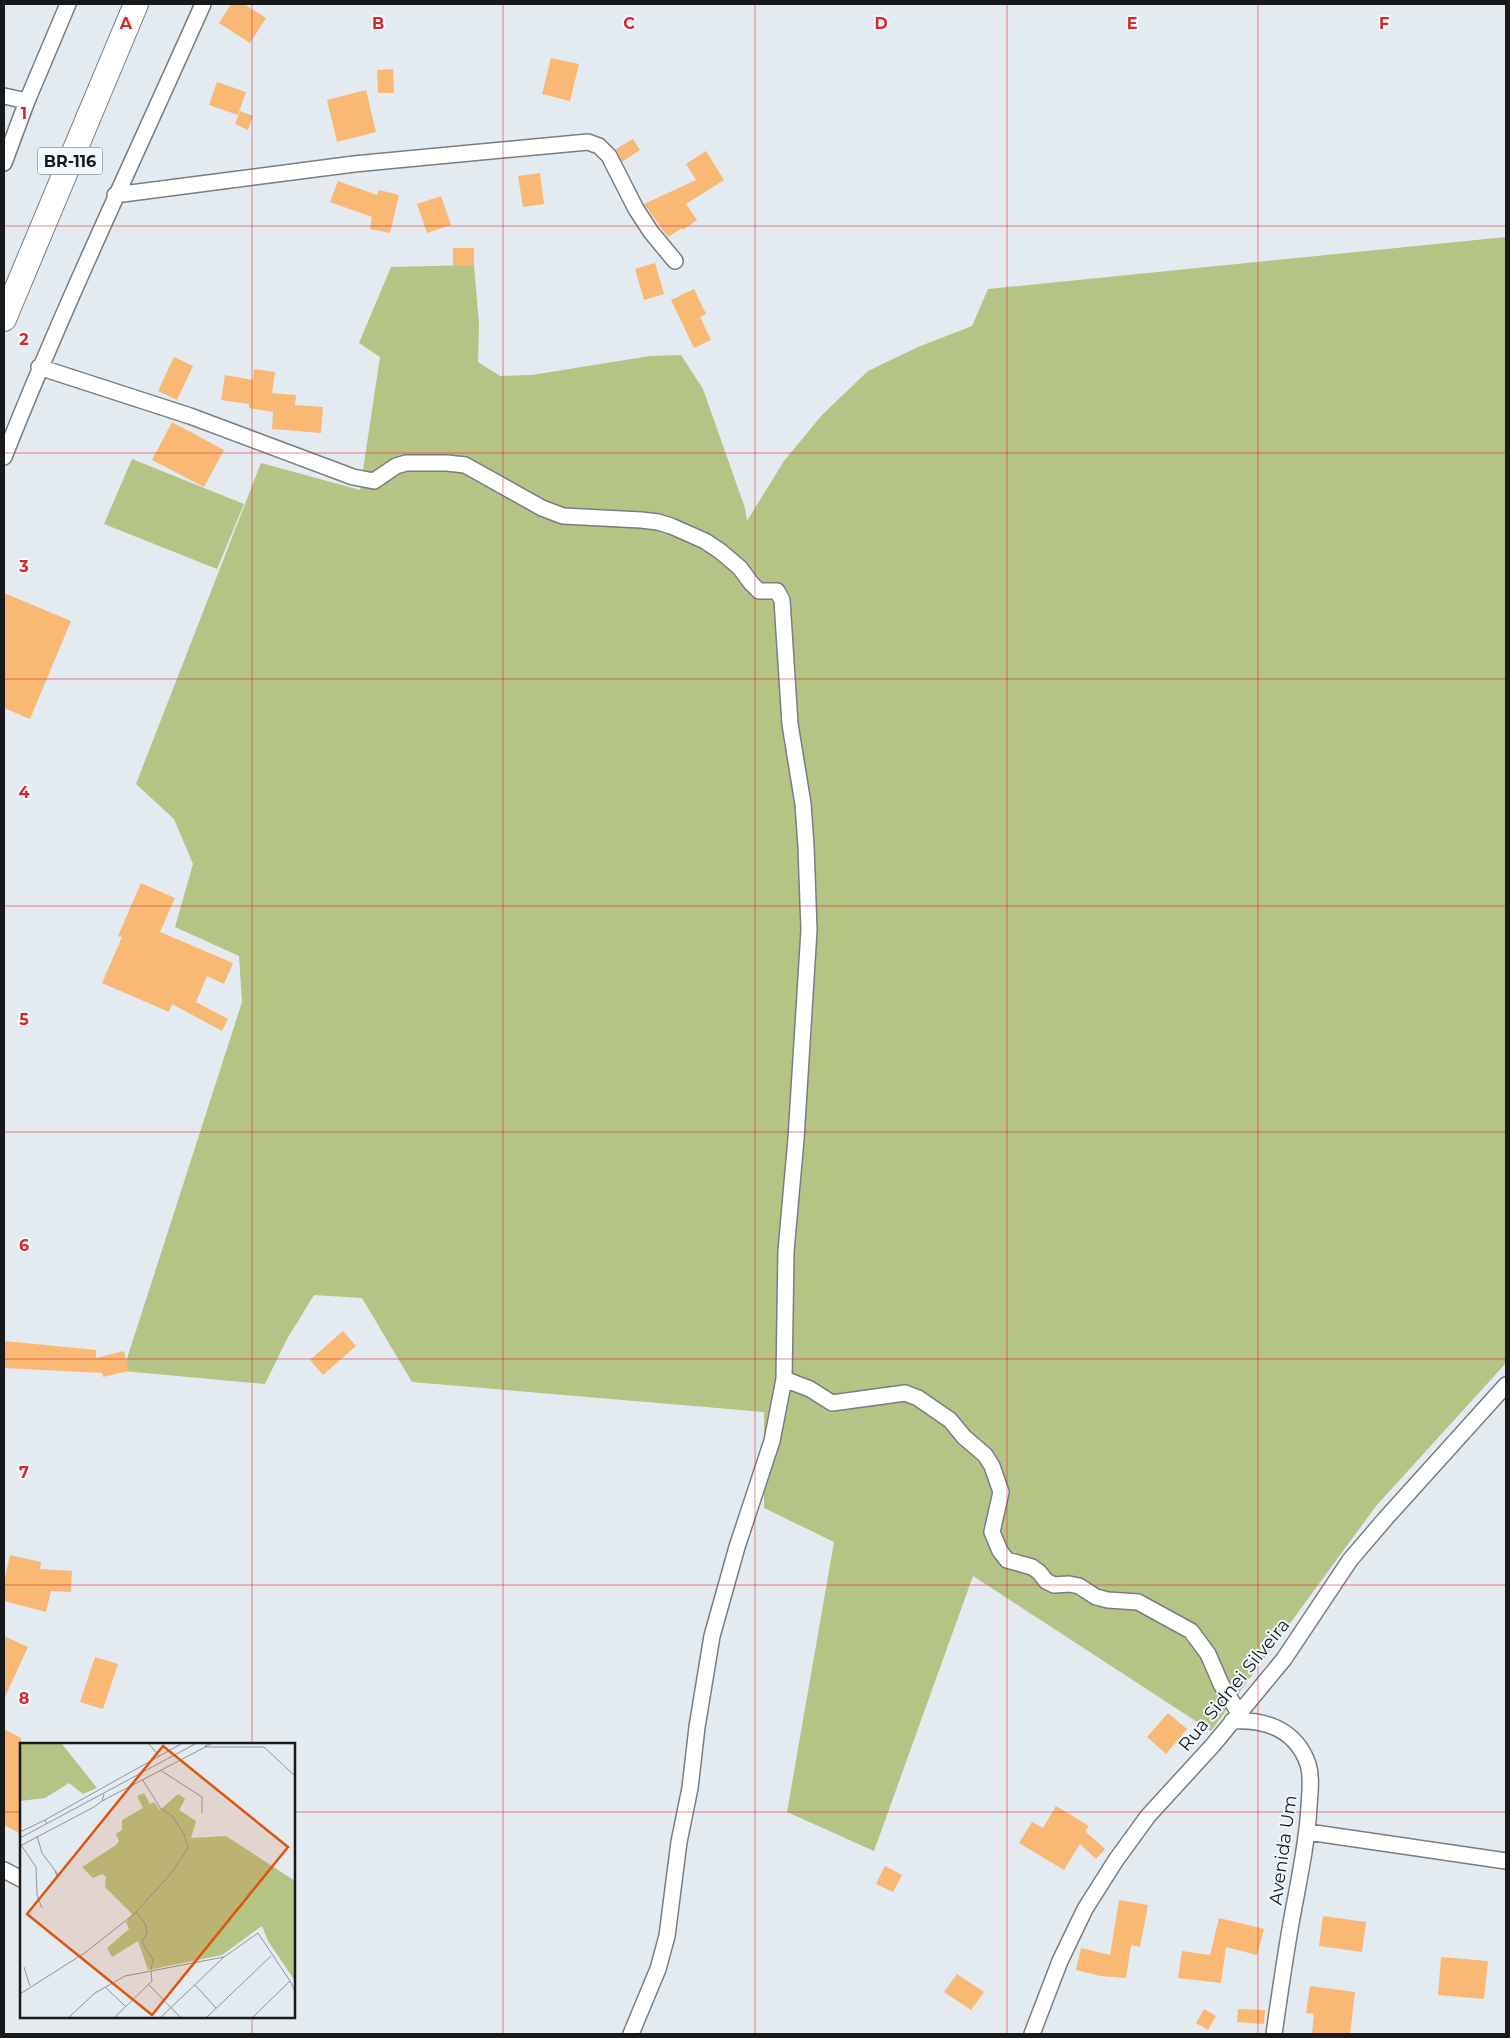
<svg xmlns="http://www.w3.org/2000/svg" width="1510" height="2038" viewBox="0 0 1510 2038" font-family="Montserrat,sans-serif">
  <rect width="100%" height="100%" fill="#e3eaf0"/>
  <path fill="#b5c384" d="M1506,237V1363L1376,1506L1211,1731L973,1576L874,1851L787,1812L834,1542L764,1508V1412L412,1382L362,1298L314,1295L287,1339L265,1384L123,1371L242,1002L239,956L175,927L193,864L174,819L136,784L261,463L360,490L380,357L359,343L391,267L474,265L479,324L478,362L500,376L532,375L650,356L681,355L703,389L745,508L747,521L784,461L822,415L868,371L918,347L972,326L988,289Z
    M132,459L244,504L217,569L104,524Z"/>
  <path fill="#f9b975" d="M231,4H244L266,18L250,43L219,23Z
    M551,58L579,64L570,101L542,94Z
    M393,69L394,93H378L377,70Z
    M217,82L246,92L238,115L209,105Z
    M366,90L376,132L337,142L327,100Z
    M240,111L253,116L248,130L235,124Z
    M633,139L640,150L622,162L616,149Z
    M706,151L724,180L686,204L697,220L683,230L682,228L668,237L644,204L696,180L686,164Z
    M540,173L544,204L523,207L518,176Z
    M338,181L377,195L379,190L399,195L390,233L370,229L372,217L330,202Z
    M441,196L451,225L427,233L417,204Z
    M453,248H474V265L453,266Z
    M655,263L664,294L644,300L635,269Z
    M694,289L706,314L700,317L711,340L694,348L671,300Z
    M174,357L193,366L177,400L158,391Z
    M254,369L275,372L272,393L296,395L295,405L323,407L321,433L272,429L273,412L249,408V404L221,400L225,375L253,380Z
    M172,422L224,450L204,487L152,460Z
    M4,593L71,621L30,719L4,708Z
    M141,883L175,898L160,932L233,963L224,984L207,976L196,1002L228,1019L222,1031L172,1004L169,1012L102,983L122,937L118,936Z
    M343,1331L356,1346L323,1375L310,1360Z
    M4,1341L96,1350V1358L124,1351L129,1371L103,1377L102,1373L4,1368Z
    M10,1555L41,1562L40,1569L72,1571L71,1592L51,1591L46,1612L4,1601V1582Z
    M4,1636L28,1647L4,1699Z
    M95,1657L118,1664L103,1709L80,1702Z
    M1168,1713L1187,1729L1166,1754L1147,1737Z
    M4,1729L21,1738V1834L4,1825Z
    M1056,1806L1089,1826L1085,1831L1105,1849L1096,1859L1080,1844L1064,1870L1019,1843L1032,1822L1043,1828Z
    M885,1866L902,1875L893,1892L876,1884Z
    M1119,1900L1148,1905L1140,1947L1131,1945L1126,1978L1100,1976L1076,1970L1081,1948L1110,1955Z
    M1323,1916L1366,1922L1362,1952L1319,1946Z
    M1219,1918L1264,1929L1257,1955L1226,1947L1221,1983L1178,1978L1182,1951L1210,1955Z
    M1441,1957L1488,1961L1484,1999L1438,1995Z
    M957,1974L984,1992L971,2010L944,1992Z
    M1310,1986L1355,1992L1350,2034H1312L1314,2014L1306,2013Z
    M1204,2009L1216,2016L1208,2030L1196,2023Z
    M1238,2009L1265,2010L1264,2024L1237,2022Z"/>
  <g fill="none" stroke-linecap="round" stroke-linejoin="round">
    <defs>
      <path id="minor" d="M4,96L27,101
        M4,163L27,101L68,4
        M115,195L354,164L588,142L599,146L609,156L636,209L651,232L675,261
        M39,367L190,416L353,477L374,481L396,466L406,463H447L465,465L542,508L563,516L641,520L658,522L671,526L705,541L720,551L740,568L751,583L759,591H777L782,600L790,724L803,804L806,846L809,930L796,1139L786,1251L784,1379L772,1441L737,1547L712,1636L697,1727L690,1788L679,1842L667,1936L658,1969L631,2034
        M4,457C65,303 136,155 203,4
        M784,1379L810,1389L832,1403L905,1393L918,1398L950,1420L964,1437L985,1455L992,1466L1001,1492L992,1532L1000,1551L1007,1560L1032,1567L1039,1572L1046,1581L1054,1585L1069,1584L1079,1586L1096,1597L1108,1600L1138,1602L1191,1631L1208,1654L1221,1684L1239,1713
        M1232,1721C1266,1719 1296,1730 1308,1764C1312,1777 1310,1792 1309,1806C1307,1847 1297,1888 1290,1929C1284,1964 1279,1999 1274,2034
        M1308,1832L1506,1861
        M4,1870L21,1879
        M1032,2034L1060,1961L1085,1909L1116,1860L1148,1816L1213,1745L1284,1659L1350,1560L1386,1518L1506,1385"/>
      <path id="trunk" d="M4,319L136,4"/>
    </defs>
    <use href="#minor" stroke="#787e82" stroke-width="18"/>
    <use href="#trunk" stroke="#787e82" stroke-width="26"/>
    <use href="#minor" stroke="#fff" stroke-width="15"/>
    <use href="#trunk" stroke="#fff" stroke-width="24"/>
  </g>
  <path fill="none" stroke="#d62828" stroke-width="1" stroke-opacity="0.55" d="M252,4V1744M503,4V2034M755,4V2034M1007,4V2034M1258,4V2034M4,226H1506M4,453H1506M4,679H1506M4,906H1506M4,1132H1506M4,1359H1506M4,1585H1506M4,1812H21M294,1812H1506M252,2017V2034"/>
  <g text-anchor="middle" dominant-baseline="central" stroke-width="4" stroke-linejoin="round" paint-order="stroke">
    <rect fill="#f1f8fd" stroke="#585c5f" stroke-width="1" x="37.5" y="147.5" width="65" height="27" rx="4"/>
    <g font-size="16" font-weight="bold" fill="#17191b">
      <text x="70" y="161">BR-116</text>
    </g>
    <g font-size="18" fill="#17191b" stroke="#f1f8fd">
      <text transform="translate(1234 1685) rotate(-51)">Rua Sidnei Silveira</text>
      <text transform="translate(1283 1850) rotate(-82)">Avenida Um</text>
    </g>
  </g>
  <g transform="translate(20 1743)">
    <rect width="275" height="275" fill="#e3eaf0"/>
    <path d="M0,1H42L77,45L63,51L49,40L25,55L0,58ZM124,50L130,61L134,59L140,67L158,51L165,56L159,67L176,78L171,95L206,93L275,138V238L248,198L242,183L202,212L128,227L118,198L92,214L87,205L109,186L106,179L112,171L85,144L86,134L82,131L73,135L62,124L96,102L99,98L96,91L102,87V77L123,65L117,53Z" fill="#b5c384"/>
    <path fill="none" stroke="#91969b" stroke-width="1" d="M129,1L139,13M187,1L185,4H244L275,33M140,27L182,54V70M82,58L191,1M27,81L25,77L161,1M0,89L25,77M17,93L22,110L37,130V133L35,128M0,95L175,1M1,102L16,124L17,152L22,165M0,103L74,64L82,58L84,51M116,169L126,182L127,190L122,199L133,217L131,227M4,224L10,243M129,242L160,274M175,242L196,265M85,244L105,263M0,251L66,209L114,171L148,134L168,105L164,91L151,72L141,66L122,36M49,274L75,250L105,233L204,214M95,274L132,238L131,228M141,274L204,214L238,190L270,238M187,274L251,213M233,274L270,238L275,248"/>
    <path fill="#de560d" fill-opacity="0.15" stroke="#de560d" stroke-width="2.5" d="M143,3L268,104L132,272L7,171Z"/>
    <rect width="275" height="275" fill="none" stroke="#17191b" stroke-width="2.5"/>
  </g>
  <g font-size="16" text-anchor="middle" font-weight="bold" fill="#d62828" stroke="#f1f8fd" stroke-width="4" stroke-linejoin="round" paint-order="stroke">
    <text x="126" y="29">A</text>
    <text x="378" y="29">B</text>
    <text x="629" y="29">C</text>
    <text x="881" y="29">D</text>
    <text x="1132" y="29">E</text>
    <text x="1384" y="29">F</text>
    <text x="24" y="119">1</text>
    <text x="24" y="345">2</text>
    <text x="24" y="572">3</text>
    <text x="24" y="798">4</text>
    <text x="24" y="1025">5</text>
    <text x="24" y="1251">6</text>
    <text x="24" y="1478">7</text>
    <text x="24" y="1704">8</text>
  </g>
  <rect width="1510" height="2038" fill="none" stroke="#17191b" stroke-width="10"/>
</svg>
